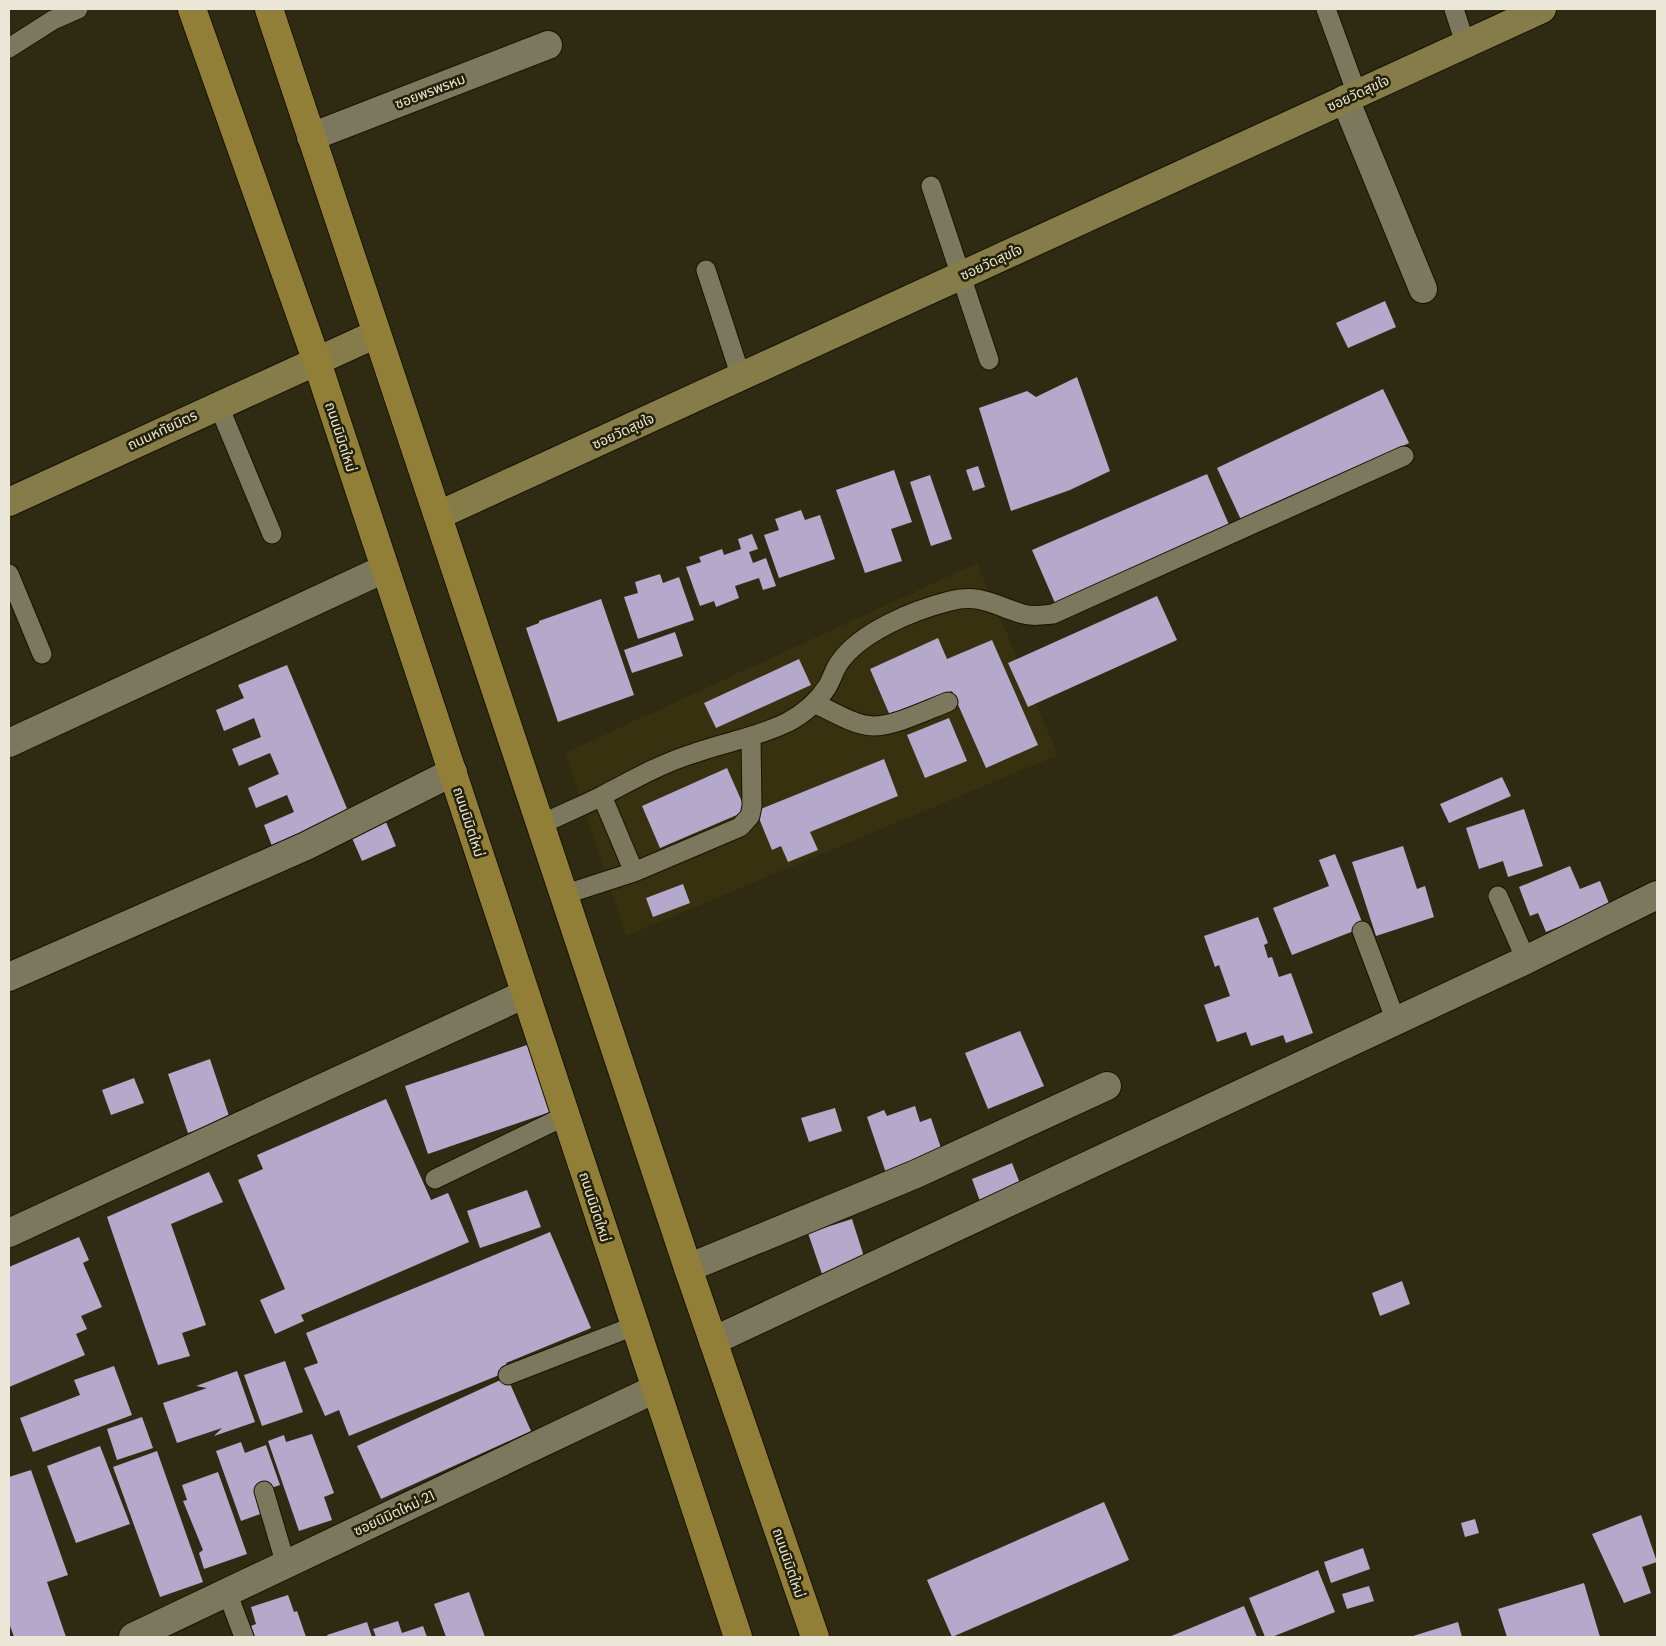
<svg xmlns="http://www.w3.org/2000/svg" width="1666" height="1646" viewBox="0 0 1666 1646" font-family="Poppins,'Noto Sans Thai',sans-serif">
  <rect width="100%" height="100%" fill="#2f2b12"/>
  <path fill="#373110" d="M977,563L1058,755L626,936L565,753Z"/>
  <path fill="#b4a9cb" d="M1385,301L1396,327L1348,348L1336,323Z
    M1077,377L1110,471L1070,490L1011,511L979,408L1027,391L1036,397Z
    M1383,389L1409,443L1242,522L1217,468Z
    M978,466L985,487L973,491L966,470Z
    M894,470L912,522L891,529L902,561L865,573L836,490Z
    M1207,474L1230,527L1055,603L1032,550Z
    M930,475L952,539L931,546L910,482Z
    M801,510L805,520L820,515L835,559L779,578L764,535L779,530L775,519Z
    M752,534L758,549L749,552L753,563L766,558L776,586L763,590L759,578L735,586L739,598L716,607L714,601L700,606L686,567L701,562L699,557L722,549L724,555L741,549L738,539Z
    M660,574L663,583L679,577L694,620L638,639L624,597L638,593L635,582Z
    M1157,596L1177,640L1028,707L1008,663Z
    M601,599L634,695L558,722L526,628L539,623V621Z
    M675,632L683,656L632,673L624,650Z
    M938,638L947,659L992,640L1038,745L986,768L952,691L891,718L870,669Z
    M799,659L811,685L716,728L704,703Z
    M287,665L353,823L303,833L272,846L264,825L294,812L287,795L256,808L248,788L279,774L270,753L239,766L232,749L261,737L254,718L224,731L216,710L244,698L238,685Z
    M949,718L967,761L925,778L907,735Z
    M884,759L898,796L810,832L818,850L788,862L781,846L772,850L756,811Z
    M727,768L746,811L660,848L642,806Z
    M1502,777L1511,796L1449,823L1440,804Z
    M1524,809L1543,866L1508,877L1503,861L1479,869L1466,828Z
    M386,822L396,846L362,861L352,838Z
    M1403,846L1417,889L1425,886L1434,917L1376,936L1352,862Z
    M1335,854L1364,927L1292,955L1273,908L1329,886L1319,860Z
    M1570,866L1580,889L1600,881L1610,906L1546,932L1538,913L1530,916L1519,887Z
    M683,884L690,903L653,917L646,898Z
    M1258,917L1268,943L1264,945L1268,958L1272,957L1279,977L1291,973L1313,1033L1286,1043L1283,1035L1251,1046L1246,1032L1217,1042L1204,1005L1230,996L1219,965L1215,967L1204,936Z
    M1020,1031L1044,1086L988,1109L965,1053Z
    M530,1044L553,1111L428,1154L405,1086Z
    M210,1059L230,1119L188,1133L168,1074Z
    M134,1078L144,1103L111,1115L102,1090Z
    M386,1099L431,1200L448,1193L469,1242L301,1315L304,1321L275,1334L260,1300L285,1289L238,1180L263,1169L257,1155Z
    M915,1106L920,1122L931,1118L944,1157L887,1176L867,1117L884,1110L887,1116Z
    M835,1108L842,1131L809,1142L801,1118Z
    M1012,1163L1021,1186L980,1201L972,1179Z
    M209,1172L223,1202L171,1224L206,1325L182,1333L190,1356L158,1365L107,1217Z
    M527,1190L541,1227L480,1248L467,1211Z
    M852,1219L865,1260L822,1274L808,1233Z
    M550,1232L591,1328L506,1363L509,1371L349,1436L339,1410L325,1416L304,1368L318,1363L306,1333Z
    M79,1237L89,1260L83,1263L102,1307L81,1316L87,1329L76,1334L85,1355L9,1387V1267Z
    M1402,1281L1410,1304L1380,1316L1372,1293Z
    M285,1361L303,1412L262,1426L244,1375Z
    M114,1366L132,1415L33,1452L20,1418L80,1395L74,1380Z
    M237,1371L255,1422L214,1436L222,1428L177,1443L163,1403L207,1388L196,1386Z
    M507,1377L531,1431L381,1499L357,1446Z
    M142,1417L153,1448L117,1460L107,1429Z
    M312,1434L334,1493L324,1497L332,1520L299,1531L268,1441L284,1435L286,1442Z
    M241,1442L245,1453L266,1445L280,1485L259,1492L266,1512L241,1521L216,1451Z
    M100,1446L130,1524L76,1543L47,1466Z
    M157,1451L203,1582L160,1597L113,1467Z
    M31,1470L68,1575L47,1582L66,1637H14L9,1623V1477Z
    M218,1472L247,1554L204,1569L199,1553L203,1550L183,1501L187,1500L182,1485Z
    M1104,1502L1129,1560L952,1637L927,1580Z
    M1641,1515L1657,1562L1642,1567L1651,1593L1624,1603L1592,1534Z
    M1475,1519L1479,1533L1465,1537L1461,1523Z
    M1363,1548L1370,1569L1331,1583L1324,1562Z
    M1318,1570L1335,1612L1272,1637H1265L1249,1598Z
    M1584,1583L1600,1637H1507L1498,1609Z
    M1369,1586L1374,1601L1347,1609L1342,1594Z
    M469,1592L485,1637H446L434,1604Z
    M288,1595L294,1612L297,1611L306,1637H255L251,1626L256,1624L251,1607Z
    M1244,1606L1257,1637H1169Z
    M398,1621L402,1633L423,1626L427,1637H376L373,1629Z
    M367,1622L372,1637H328L327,1635Z
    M1458,1622L1462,1637H1410Z"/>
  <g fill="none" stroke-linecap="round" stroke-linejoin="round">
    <defs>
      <path id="lane" d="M1326,9L1357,94
        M1454,9L1465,43
        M9,48L53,20L78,9
        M931,186L989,360
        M706,270L741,377
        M218,404L272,534
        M9,574L42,654
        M814,703C832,711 853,725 873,726C895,726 927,710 948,702
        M540,825C560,815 582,806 602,796C632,780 662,763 695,753C726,742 758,737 788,722C803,714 818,701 827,687C832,679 834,670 839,663C860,632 914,610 950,601C979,593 996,606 1023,614C1033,617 1042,615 1053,614L1404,456
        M634,872L740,827L750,816L752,806L751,737
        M563,895L634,872L602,796
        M1498,896L1526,960
        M1362,931L1396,1021
        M435,1179L565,1116
        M508,1375L634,1326
        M264,1491L286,1565
        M227,1592L244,1637"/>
      <path id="street" d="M1345,99L1423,289
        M311,137L548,45
        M9,743L384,569
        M9,977L306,846L453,772
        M9,1233L525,994
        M688,1268L916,1174L1107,1086
        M713,1341L1526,960L1657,895
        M133,1637L655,1389"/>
      <path id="secondary" d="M9,502L376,334
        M439,515L1542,9"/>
      <path id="primary" d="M192,9L316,359L738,1637
        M269,9L688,1268L815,1637"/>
    </defs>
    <use href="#lane" stroke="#171300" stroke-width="21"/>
    <use href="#street" stroke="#171300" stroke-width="30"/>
    <use href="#secondary" stroke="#171300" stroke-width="30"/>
    <use href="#primary" stroke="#171300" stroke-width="30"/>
    <use href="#lane" stroke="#7c785d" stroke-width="19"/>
    <use href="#street" stroke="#7c785d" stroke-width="28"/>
    <use href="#secondary" stroke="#867c4a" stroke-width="28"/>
    <use href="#primary" stroke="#917f38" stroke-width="28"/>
  </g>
  <g text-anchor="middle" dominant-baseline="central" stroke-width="5" stroke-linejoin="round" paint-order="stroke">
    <g font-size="14" fill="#eae7d8" stroke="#252108">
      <text transform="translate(430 91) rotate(-21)">ซอยพรพรหม</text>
      <text transform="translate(1358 93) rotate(-25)">ซอยวัดสุขใจ</text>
      <text transform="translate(991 262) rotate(-25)">ซอยวัดสุขใจ</text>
      <text transform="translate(162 430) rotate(-25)">ถนนหทัยมิตร</text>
      <text transform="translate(623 431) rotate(-25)">ซอยวัดสุขใจ</text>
      <text transform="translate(341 437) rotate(72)">ถนนนิมิตใหม่</text>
      <text transform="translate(469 822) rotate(72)">ถนนนิมิตใหม่</text>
      <text transform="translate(595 1207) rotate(72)">ถนนนิมิตใหม่</text>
      <text transform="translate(394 1513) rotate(-25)">ซอยนิมิตใหม่ 21</text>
      <text transform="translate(789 1563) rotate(71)">ถนนนิมิตใหม่</text>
    </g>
  </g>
  <rect width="1666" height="1646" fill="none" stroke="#eae7d8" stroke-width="20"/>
</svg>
